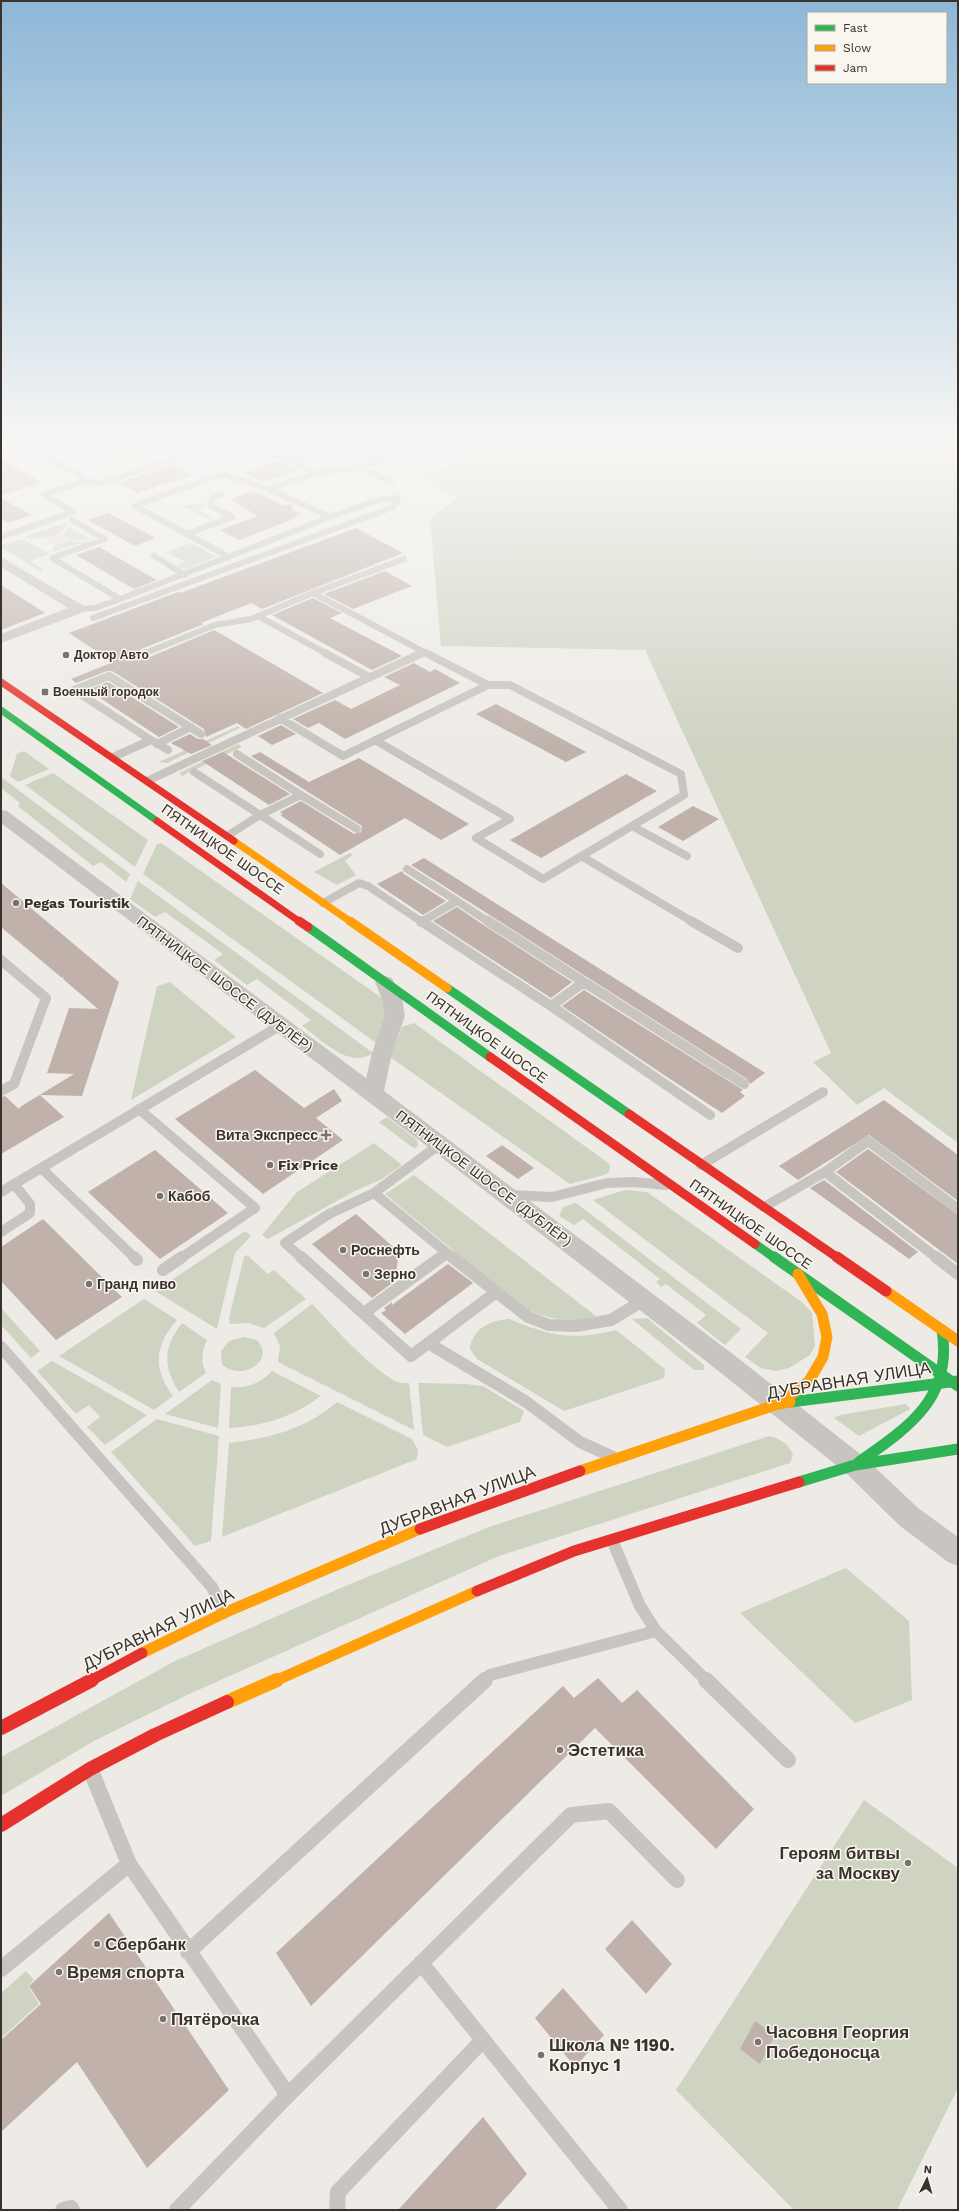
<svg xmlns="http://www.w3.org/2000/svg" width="959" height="2211" viewBox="0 0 959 2211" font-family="'Work Sans',sans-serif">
  <rect width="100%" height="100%" fill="#eeebe6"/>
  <path fill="#ced3c2" d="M484,440H958V1143L884,1088L857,1105L813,1062L831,1053L645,650L441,646L430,519L458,498L419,477L481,453Z
    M125,442L149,454L127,461L103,449Z
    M206,503L204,507L197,509L215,520L213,521L182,506Z
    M65,523L67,525C56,539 43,539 26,538V536Z
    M69,527L91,539L68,540L63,535Z
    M23,539L50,554L30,561L44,570L41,572L1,547V545Z
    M69,541L86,542L51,552L56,544Z
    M191,543L215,556V557L187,569L180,568L177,565L185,562L167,552Z
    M238,726L240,728L167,763L159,762Z
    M238,744L242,747L182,776L179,773Z
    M24,751L49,769L18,782L10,776L17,754Z
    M53,773L148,840L135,867L25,785Z
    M1,777L130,874L126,882L101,862L93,866L18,806L20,803L1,788Z
    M161,843L389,1003L379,1045L143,874L157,844Z
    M350,853L353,855L345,861L356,875L337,885L314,872Z
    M138,881L373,1053C349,1070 321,1039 302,1026L311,1020L257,979L247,985L214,960L223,954L165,912L155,917L130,899Z
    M170,982L236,1037L131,1100L157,986Z
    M414,1023L607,1162L610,1165L609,1172L604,1175L570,1184L390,1057L402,1027Z
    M387,1117L417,1140L418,1145L416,1148L412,1147L379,1122Z
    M374,1143L402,1165L382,1179L355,1191L268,1239L262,1235L297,1192Z
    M414,1175L596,1316C570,1325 545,1318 521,1307L385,1194Z
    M625,1190L647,1192L803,1303L812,1313L815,1346L810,1355L789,1368L776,1371L761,1368L745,1357L768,1333L593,1200Z
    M576,1203L741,1329L725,1345L697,1323L706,1315L666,1284L661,1287L656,1282L660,1279L583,1219L574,1225L559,1216L563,1207Z
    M245,1231L251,1236L235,1253L217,1329L155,1291Z
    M247,1255L268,1274L274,1270L306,1299L264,1328L248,1323L230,1324L229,1318L244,1257Z
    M144,1299L177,1320C154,1346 153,1369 173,1396L154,1410L59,1356Z
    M312,1304C333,1326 371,1369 397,1382C401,1383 405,1383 409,1383L414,1430L278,1362L280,1346L274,1333Z
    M1,1308L40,1351L31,1358L1,1325Z
    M647,1318L704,1365V1370H694L632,1319Z
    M509,1319C551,1336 572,1341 616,1330L665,1369L664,1378L564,1411L477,1359L470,1349C472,1329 490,1320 509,1319Z
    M182,1323L207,1340C202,1352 200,1361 206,1373L179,1392C163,1367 163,1347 182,1323Z
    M243,1337L257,1340C277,1362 239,1382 222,1364L221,1351L229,1341Z
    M52,1361L147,1415L105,1445L87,1427L100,1417L89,1405L76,1414L37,1371Z
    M272,1371L321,1396C293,1417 264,1426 229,1428L231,1387C248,1388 261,1383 272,1371Z
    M212,1380L221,1384L218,1428L165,1414Z
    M418,1383L465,1384L483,1386L524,1411L520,1422L447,1447L423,1435Z
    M337,1402L412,1439L418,1450L417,1459L222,1537L229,1443C268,1439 306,1429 337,1402Z
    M906,1404L910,1409L859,1436L834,1418L840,1415Z
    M157,1419L219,1436L211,1541L195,1546L111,1452Z
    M769,1436C781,1439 788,1443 793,1455L790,1463L499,1556L187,1695L94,1741L1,1796V1757L173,1662L343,1587L489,1527Z
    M846,1568L909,1621L912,1700L855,1723L740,1613Z
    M864,1800L958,1868V2088L897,2210H794L676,2090Z
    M26,1971L34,1980L28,1986L39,2004L1,2038V1993Z"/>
  <path fill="#e7e0d5" d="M57,534L67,535L71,537L68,542L61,544H47L48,537Z"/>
  <path fill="#c0b2aa" d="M301,452L305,463L290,456Z
    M1,460L41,482L1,495Z
    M277,461L297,470L264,482L244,473Z
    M172,465L192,475L137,493L118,483Z
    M253,491L285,506L291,504L293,510L301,514L295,516L296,518L239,540L220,530L257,516L231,499Z
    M1,498L31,515L8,523L1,518Z
    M108,513L133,526L155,538L135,546L88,520Z
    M356,528L403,553L262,609L251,603L201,623L204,624L141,649L138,653L140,658L145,659L214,630L323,693L246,729L237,723L206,737L204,729L112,671H107L76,683L71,679L113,662L69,633L178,592L180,593Z
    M99,547L157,580L134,589L76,555Z
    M385,571L412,586L353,609L324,594Z
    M1,585L45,613L1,630Z
    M313,598L342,613L330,618L402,656L372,670L272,615Z
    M414,663L430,672L435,669L460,683L345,739L319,723L308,728L293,719L335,700L351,709L400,685L384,677Z
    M108,682L179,727L159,737L88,690Z
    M496,704L536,725L586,752L566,762L476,714Z
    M281,725L296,734L272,745L258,736Z
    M190,734L198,739H203L212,745L191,754L171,743Z
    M223,752L234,759L290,794L269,805L202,761Z
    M260,752L309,782L359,758L469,824L441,840L405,818L340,855L280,815L283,814L280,812L301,801L354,834L361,832L362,826L251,756Z
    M626,774L657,791L541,858L510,840Z
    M693,806L719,819L683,841L658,827Z
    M424,858L765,1073L750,1084L747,1079L411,865Z
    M402,871L404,874L446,901L423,915L377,884Z
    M1,883L119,982L82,1096L40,1095L64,1117L1,1154V1097L5,1096L19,1109L20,1107L74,1074L47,1073L69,1008L98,1009L63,979L64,977L62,978L1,927Z
    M457,907L485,926L572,982L551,998L433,921Z
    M584,990L743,1090L740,1092L745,1096L722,1113L664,1075L562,1006Z
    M255,1070L304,1108L334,1089L342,1101L316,1118L343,1140L263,1194L175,1119Z
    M884,1100L958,1155V1201L869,1135L798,1180L779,1166Z
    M502,1145L534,1168L518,1179L486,1156Z
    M868,1149L958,1215V1264L836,1172Z
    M155,1150L228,1213L160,1259L88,1192Z
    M824,1180L918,1252L909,1259L810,1188Z
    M356,1214L399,1252L395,1281L372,1298L312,1244Z
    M43,1219L122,1297L56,1340L1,1281V1247Z
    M448,1264L473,1283L405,1334L381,1313L386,1310L384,1308L392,1302V1305Z
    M598,1678L622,1703L637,1690L754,1809L716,1849L595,1728L311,2006L276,1953L563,1686L574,1698Z
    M109,1913L229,2090L147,2168L77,2062L1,2132V2040L41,2004L29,1986Z
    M632,1920L672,1964L646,1994L605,1949Z
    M563,1988L604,2035L575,2067L535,2018Z
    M755,2021L775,2035L760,2064L740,2049Z
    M483,2117L527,2174L495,2210H398Z"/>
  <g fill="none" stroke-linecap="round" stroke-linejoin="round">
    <path stroke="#c8c4bf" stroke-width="6" d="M23,440L44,444L64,440
      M241,440L255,446
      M360,440L346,445L380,460
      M35,451L81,476L84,481L44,495L73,512
      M359,467L391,482
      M316,473L359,467L436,441
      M84,481L99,483L114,479L229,440
      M222,494L212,498L210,505L232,517L187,534L229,557
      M140,504L214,477L226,475L269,489
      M135,506L187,534
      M72,520L105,539L52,558L120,599
      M1,537L73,512
      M154,556L185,575
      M313,593L404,559
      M79,609L95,608L120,599L330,517L269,489L316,473L255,446L273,440
      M258,616L327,654
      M93,618L394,507L398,498L381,499L330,517
      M424,652L428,654
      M143,654L215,625L251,619L313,593L424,652L420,654"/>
    <path stroke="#c8c4bf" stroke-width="8" d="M325,653L369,677
      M143,654L146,653
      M280,718L343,756L488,685L426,653
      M375,740L510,819L476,838L543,879L684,795L681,774L510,685H488
      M153,741L168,750
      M157,744L191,727
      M113,757L151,740L74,690L109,676L201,734
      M194,772L320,854
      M147,781L422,653
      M301,795L357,829
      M632,826L687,856
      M227,836L260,815L301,795L237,754
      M581,856L693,922
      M407,869L457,901
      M323,903L359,883L368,886L422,922
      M421,922L457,901L489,922"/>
    <path stroke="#c8c4bf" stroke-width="10" d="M421,921L551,1006L710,1115
      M488,921L744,1084
      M691,921L738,948
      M421,922L423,921
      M1,960L46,998L14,1084L1,1091
      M551,1006L584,982
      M139,1109L255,1208L181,1258
      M701,1165L823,1092
      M41,1168L135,1258
      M825,1172L937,1258
      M1,1192L281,1025
      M374,1193L453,1258
      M510,1195L552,1197L607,1183L634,1182L666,1185
      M764,1207L825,1172L868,1141L958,1209
      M1,1232L30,1213V1204L14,1184
      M302,1258L285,1243L329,1214L374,1193L440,1144
      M440,1258L447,1253"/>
    <path stroke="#c8c4bf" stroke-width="12" d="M134,1257L137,1260
      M301,1257L411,1356L495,1293
      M452,1257L528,1317L549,1325L576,1326L611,1320L644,1300
      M936,1257L958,1274
      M163,1270L182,1257
      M364,1313L441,1257
      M428,1343L525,1401L580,1442L613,1457
      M1,1347L212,1587L224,1613
      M612,1540L640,1606L656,1631
      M484,1681L490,1675L656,1631L707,1681"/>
    <path stroke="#c8c4bf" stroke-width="16" d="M706,1680L788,1760
      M91,1771L129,1864L288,2095L177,2210
      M188,1952L485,1680
      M421,1963L620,2210
      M1,1969L129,1864
      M288,2095L571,1815L609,1811L677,1880
      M63,2210L71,2208L72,2210
      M337,2210L338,2192L483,2040"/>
    <path fill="#c8c4bf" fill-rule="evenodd" d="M1,557L84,606L86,609L84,612L1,643V634L68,608L1,567Z
      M1,810L7,811L366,1078L372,1053L385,1016L382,999L375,982L378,978L385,976L392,978L402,999L405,1016L392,1053L384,1091L734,1355L864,1457L918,1508L958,1537V1566L948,1562L900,1526L846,1473L716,1369L432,1150L1,823Z"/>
    <path stroke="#30b455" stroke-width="7" d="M1,710L157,821"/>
    <path stroke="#30b455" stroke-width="9" d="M308,927L490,1057
      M447,988L629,1114
      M755,1244L775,1258"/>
    <path stroke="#30b455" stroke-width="11" d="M774,1257L958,1386
      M790,1402L958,1381
      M859,1462C909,1427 953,1398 942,1330
      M799,1482L855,1465L958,1449"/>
    <path stroke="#ff9f0a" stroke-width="7" d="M234,841L351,922"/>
    <path stroke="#ff9f0a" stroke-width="9" d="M350,921L447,988"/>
    <path stroke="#ff9f0a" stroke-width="11" d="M886,1291L958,1341
      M779,1404L809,1381L823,1357L827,1337L822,1314L798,1274
      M580,1471L778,1404L790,1402
      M142,1653L224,1613L420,1529
      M275,1681L477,1591"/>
    <path stroke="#ff9f0a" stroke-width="14" d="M227,1702L277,1680"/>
    <path stroke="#e5322d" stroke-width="7" d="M1,682L234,841
      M157,821L300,922"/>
    <path stroke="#e5322d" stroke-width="9" d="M299,921L308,927
      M490,1057L755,1244
      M629,1114L838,1258"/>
    <path stroke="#e5322d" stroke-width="11" d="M837,1257L886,1291
      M420,1529L580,1471
      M477,1591L574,1551L799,1482
      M90,1681L142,1653"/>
    <path stroke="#e5322d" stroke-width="14" d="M1,1728L92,1680
      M1,1825L90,1769L155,1735L227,1702"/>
  </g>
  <linearGradient id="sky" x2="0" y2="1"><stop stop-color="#8db7d7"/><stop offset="0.59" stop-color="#f7f6f4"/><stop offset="1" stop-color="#f7f6f4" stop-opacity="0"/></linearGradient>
  <rect width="959" height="750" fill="url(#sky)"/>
  <g fill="#78736e" stroke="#f9f6ef" stroke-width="1.5">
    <circle cx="66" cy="655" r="4"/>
    <rect x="41" y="688" width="8" height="8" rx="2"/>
    <circle cx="16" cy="903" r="4"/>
    <path d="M324 1129h4v4h4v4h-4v4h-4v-4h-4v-4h4z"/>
    <circle cx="270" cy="1165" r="4"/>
    <circle cx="160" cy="1196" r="4"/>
    <circle cx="343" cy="1250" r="4"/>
    <circle cx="366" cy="1274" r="4"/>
    <circle cx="89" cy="1284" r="4"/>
    <circle cx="560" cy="1750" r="4"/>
    <circle cx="908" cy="1863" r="4"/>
    <circle cx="97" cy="1944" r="4"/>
    <circle cx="59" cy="1972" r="4"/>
    <circle cx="163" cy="2019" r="4"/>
    <circle cx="758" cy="2042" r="4"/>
    <circle cx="541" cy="2055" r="4"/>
  </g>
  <g text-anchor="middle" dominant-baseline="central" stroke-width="3" stroke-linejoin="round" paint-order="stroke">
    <g font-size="12" font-weight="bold" fill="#39322d" stroke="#f9f6ef" text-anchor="start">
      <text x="74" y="655">Доктор Авто</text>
      <text x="53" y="692">Военный городок</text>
    </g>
    <g font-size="14" fill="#39322d" stroke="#f9f6ef">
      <text transform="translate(223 849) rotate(35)">ПЯТНИЦКОЕ ШОССЕ</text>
      <text transform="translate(225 984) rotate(37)">ПЯТНИЦКОЕ ШОССЕ (ДУБЛЁР)</text>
      <text transform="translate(487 1037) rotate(36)">ПЯТНИЦКОЕ ШОССЕ</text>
      <text transform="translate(484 1178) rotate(37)">ПЯТНИЦКОЕ ШОССЕ (ДУБЛЁР)</text>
      <text transform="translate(751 1224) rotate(35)">ПЯТНИЦКОЕ ШОССЕ</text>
    </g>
    <g font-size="14" font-weight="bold" fill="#39322d" stroke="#f9f6ef" text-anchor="start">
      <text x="24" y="903">Pegas Touristik</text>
      <text x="318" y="1135" text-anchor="end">Вита Экспресс</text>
      <text x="278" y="1165">Fix Price</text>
      <text x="168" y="1196">Кабоб</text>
      <text x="351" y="1250">Роснефть</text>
      <text x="374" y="1274">Зерно</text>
      <text x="97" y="1284">Гранд пиво</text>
    </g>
    <g font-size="17" fill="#39322d" stroke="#f9f6ef">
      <text transform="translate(849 1380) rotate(-9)">ДУБРАВНАЯ УЛИЦА</text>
      <text transform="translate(457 1500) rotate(-21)">ДУБРАВНАЯ УЛИЦА</text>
      <text transform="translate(158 1629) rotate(-26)">ДУБРАВНАЯ УЛИЦА</text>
    </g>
    <g font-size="17" font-weight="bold" fill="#39322d" stroke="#f9f6ef" text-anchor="start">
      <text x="568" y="1750">Эстетика</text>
      <text x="900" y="1853" text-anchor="end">Героям битвы<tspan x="900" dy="20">за Москву</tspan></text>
      <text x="105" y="1944">Сбербанк</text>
      <text x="67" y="1972">Время спорта</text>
      <text x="171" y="2019">Пятёрочка</text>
      <text x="766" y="2032">Часовня Георгия<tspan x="766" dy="20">Победоносца</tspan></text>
      <text x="549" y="2045">Школа № 1190.<tspan x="549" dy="20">Корпус 1</tspan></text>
    </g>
  </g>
  <rect width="959" height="2211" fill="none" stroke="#39322d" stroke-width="4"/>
  <rect x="807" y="12" width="140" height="72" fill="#f9f6ef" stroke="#aca8a1"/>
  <rect x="815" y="25" width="20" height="6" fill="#30b455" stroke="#aca8a1"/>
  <text x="843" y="32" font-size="12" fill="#39322d">Fast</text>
  <rect x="815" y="45" width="20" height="6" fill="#ff9f0a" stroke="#aca8a1"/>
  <text x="843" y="52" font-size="12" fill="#39322d">Slow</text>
  <rect x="815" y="65" width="20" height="6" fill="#e5322d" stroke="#aca8a1"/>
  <text x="843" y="72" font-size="12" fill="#39322d">Jam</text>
  <g transform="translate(927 2179) rotate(5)" stroke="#f9f6ef" stroke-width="3" paint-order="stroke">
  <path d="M0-3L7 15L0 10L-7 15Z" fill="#39322d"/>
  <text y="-6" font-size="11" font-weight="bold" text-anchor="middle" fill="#39322d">N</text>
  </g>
</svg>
